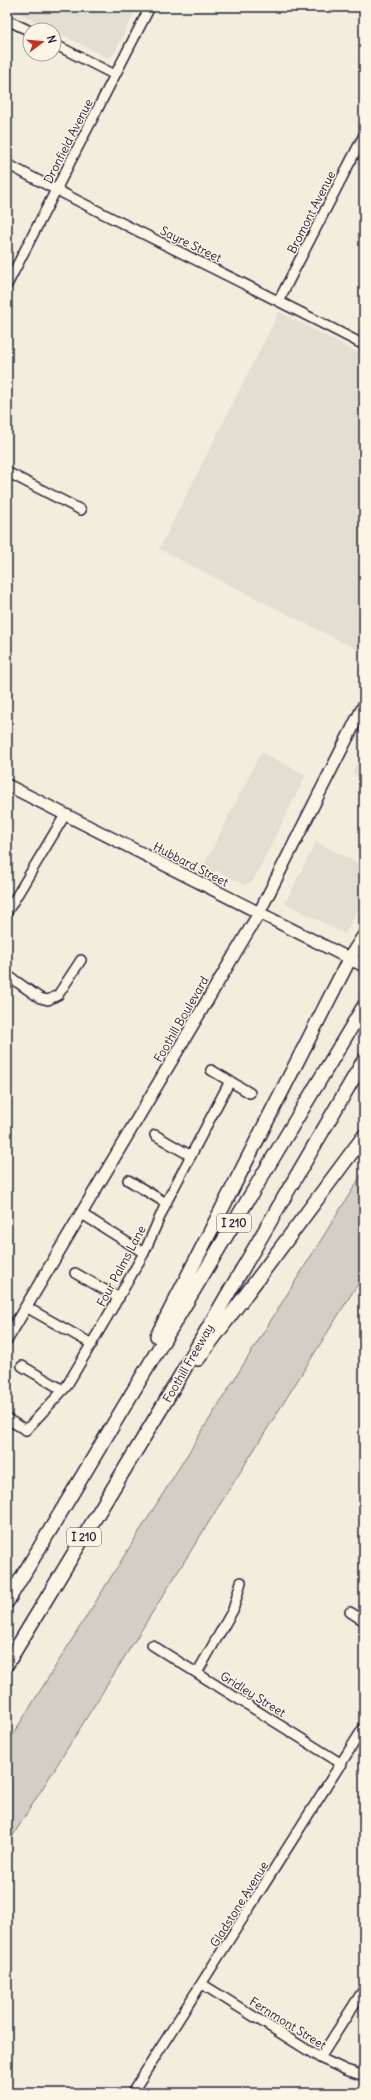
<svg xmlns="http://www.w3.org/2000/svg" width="371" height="2100" viewBox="0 0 371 2100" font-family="Delius,sans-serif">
  <rect width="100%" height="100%" fill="#f3edde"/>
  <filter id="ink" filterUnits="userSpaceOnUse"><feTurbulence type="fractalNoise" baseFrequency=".025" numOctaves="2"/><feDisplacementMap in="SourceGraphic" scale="8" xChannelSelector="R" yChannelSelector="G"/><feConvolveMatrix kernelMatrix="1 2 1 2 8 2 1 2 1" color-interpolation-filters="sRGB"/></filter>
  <g filter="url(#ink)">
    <path fill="#e3ded2" d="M7,7H137L113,55L108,58Z
      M279,312L364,356V653L159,549Z
      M364,750V780L352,773Z
      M261,752L306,775L253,881L245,885L216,870L213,875L202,869Z
      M316,842L364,866V898L345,934L285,903Z"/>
    <path fill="#d4cfc6" stroke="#7b7880" d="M364,1171V1274L7,1845V1744Z"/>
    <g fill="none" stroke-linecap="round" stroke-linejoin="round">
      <defs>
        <path id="minor" d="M7,20L30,31
          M54,44L115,75
          M7,164C125,227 246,283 364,345
          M7,285L150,7
          M279,300L364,135
          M7,472L81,510
          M7,912L65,815
          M7,975L40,998L48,1000L58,995L81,960
          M211,1070L250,1093
          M155,1135L191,1156
          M128,1180L166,1203
          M82,1214L144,1253
          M75,1273L119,1298
          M26,1307L92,1344
          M22,1366L63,1390
          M7,1419L26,1430L66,1387L116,1302L144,1253L167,1201L230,1081
          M350,1612L364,1621
          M152,1645L342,1764
          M197,1673L233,1610L241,1582
          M202,1984L320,2058L346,2070L364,2076
          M320,2058L364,1989
          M132,2093L364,1727"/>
        <path id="major" d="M7,785L364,966
          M7,1339L259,913L364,705"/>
        <path id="highway" d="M157,1336L350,958L364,936
          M198,1359L364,1136
          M7,1602L364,1006
          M7,1664L161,1409L364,1060"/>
      </defs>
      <use href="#minor" stroke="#22223b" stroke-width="12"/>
      <use href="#major" stroke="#22223b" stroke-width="14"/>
      <use href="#highway" stroke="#22223b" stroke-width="16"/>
      <use href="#minor" stroke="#fcf5e5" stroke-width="9"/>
      <use href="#major" stroke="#fcf5e5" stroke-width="11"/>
      <use href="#highway" stroke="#fcf5e5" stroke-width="13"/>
    </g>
  </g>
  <g text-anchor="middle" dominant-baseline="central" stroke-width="3" stroke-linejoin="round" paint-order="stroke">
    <g fill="#fcf5e5" stroke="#63616e" stroke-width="1">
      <rect x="217" y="1214" width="34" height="18" rx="3"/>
      <rect x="67" y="1528" width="34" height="18" rx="3"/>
    </g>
    <g font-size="11" font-weight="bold" fill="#22223b">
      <text x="234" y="1223">I 210</text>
      <text x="84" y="1537">I 210</text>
    </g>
    <g font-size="12" fill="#22223b" stroke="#fcf5e5">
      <text transform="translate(68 141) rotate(-63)">Dronfield Avenue</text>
      <text transform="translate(311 212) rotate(-63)">Bromont Avenue</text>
      <text transform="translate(191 244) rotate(26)">Sayre Street</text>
      <text transform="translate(191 864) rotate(27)">Hubbard Street</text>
      <text transform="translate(181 1019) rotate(-60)">Foothill Boulevard</text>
      <text transform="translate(121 1266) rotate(-62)">Four Palms Lane</text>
      <text transform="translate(188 1363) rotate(-60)">Foothill Freeway</text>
      <text transform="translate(253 1694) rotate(32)">Gridley Street</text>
      <text transform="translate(239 1904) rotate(-58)">Gladstone Avenue</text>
      <text transform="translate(288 2023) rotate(32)">Fernmont Street</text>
    </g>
  </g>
  <rect width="371" height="2100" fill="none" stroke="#fcf5e5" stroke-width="24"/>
  <rect x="12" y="12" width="347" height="2076" fill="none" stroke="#22223b" stroke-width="1.5" filter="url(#ink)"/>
  <g transform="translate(42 42) rotate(74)"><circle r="19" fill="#fcf5e5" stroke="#a5a1a1"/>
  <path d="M0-3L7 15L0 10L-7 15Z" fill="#c8321e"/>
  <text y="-6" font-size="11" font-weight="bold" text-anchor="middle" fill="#22223b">N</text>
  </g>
</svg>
